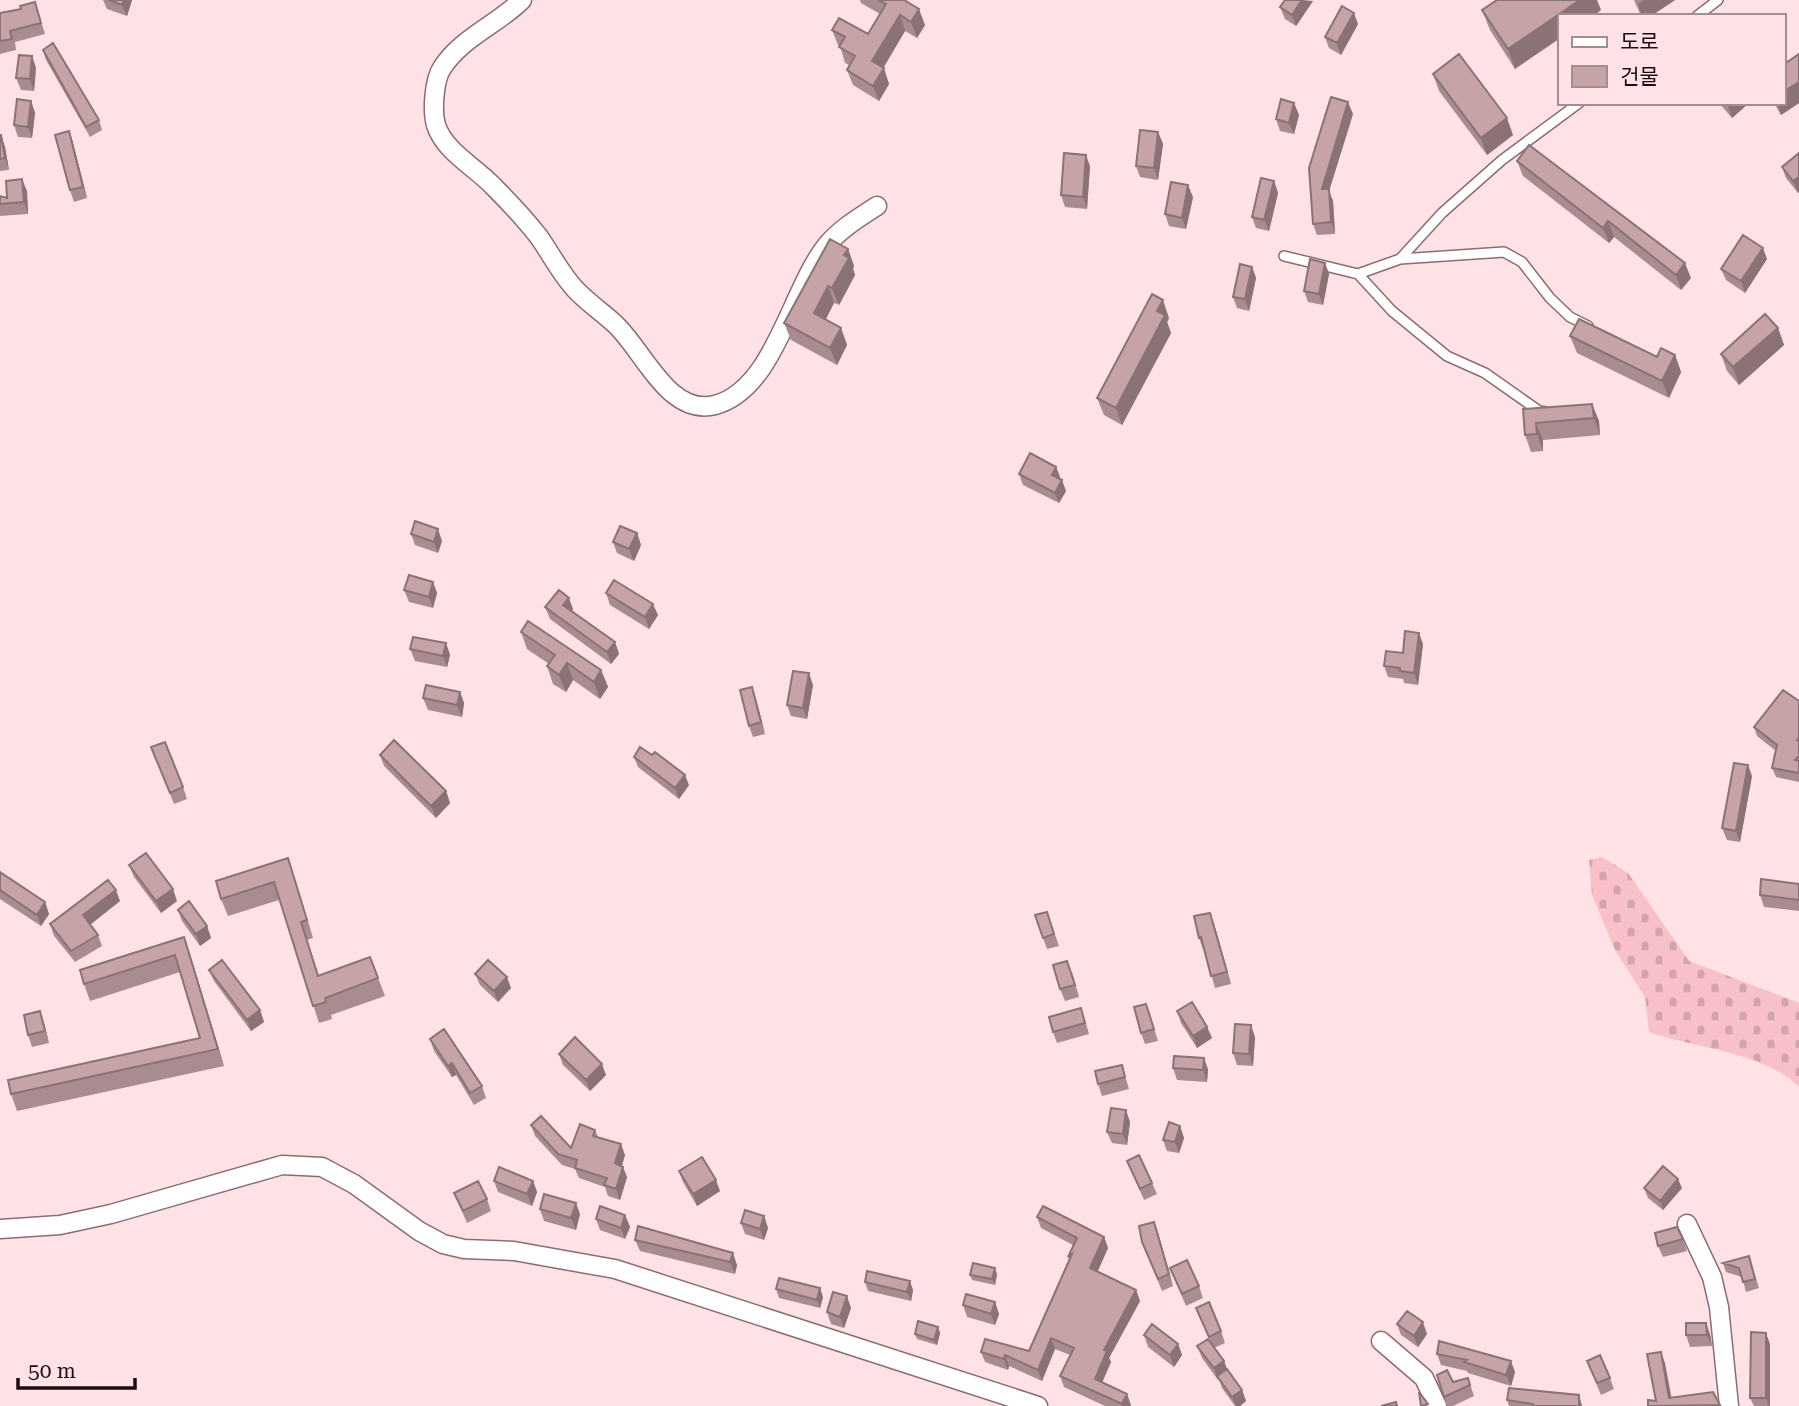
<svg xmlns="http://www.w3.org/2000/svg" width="1799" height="1406" viewBox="0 0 1799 1406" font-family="'Roboto Serif','Noto Sans KR',serif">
  <defs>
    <pattern id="cemetery-stones" width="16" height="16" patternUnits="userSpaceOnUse" patternTransform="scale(1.75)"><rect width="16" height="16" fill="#f8c0c8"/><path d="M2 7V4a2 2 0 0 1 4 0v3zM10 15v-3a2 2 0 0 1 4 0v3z" fill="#d4a4ab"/></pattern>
  </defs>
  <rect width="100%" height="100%" fill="#ffe2e5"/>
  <path fill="url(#cemetery-stones)" d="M1602,857L1628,873L1689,961L1799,1003V1087C1766,1052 1693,1048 1649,1032L1645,997L1615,950L1592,895L1589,860Z"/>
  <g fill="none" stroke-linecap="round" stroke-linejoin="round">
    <defs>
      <path id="lane" d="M1697,16L1718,0
        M1284,256L1358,274L1400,259L1442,213L1502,160L1579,103
        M1400,259L1504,252L1522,262L1550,298L1570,317L1588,326
        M1358,274L1392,311L1447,356L1485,373L1539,411L1546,412"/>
      <path id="street" d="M522,0C498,24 461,38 442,68C434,80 432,111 436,125C444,151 475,167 493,186C509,202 525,219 539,237C551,254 561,274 575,289C587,302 602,312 615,324C644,351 669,417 715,405C775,389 791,289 827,245C840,229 860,217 877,206
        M1687,1224L1712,1277L1719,1307L1729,1406
        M0,1229L60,1225L111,1214L282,1165L322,1167L354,1184L419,1231L443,1244L464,1249L514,1251L615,1269L1038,1406
        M1381,1341L1424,1378L1437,1406"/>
    </defs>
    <use href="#lane" stroke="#8c6c71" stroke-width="12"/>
    <use href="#street" stroke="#8c6c71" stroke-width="21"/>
    <use href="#lane" stroke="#fff" stroke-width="9"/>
    <use href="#street" stroke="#fff" stroke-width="18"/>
  </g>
  <path fill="#a98c90" d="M103,0H132L127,16L107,9Z
    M860,0H904L925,25L917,38L905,31L883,68L889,84L879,101L853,85L847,70L849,65L845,63L840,46L838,45L832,30L868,34L880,14L861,3Z
    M1634,0H1675L1651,16H1641Z
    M1313,1L1296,26L1285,19L1280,7Z
    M35,2L45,34L15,42L16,50L0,54V13L21,9Z
    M1482,10H1601L1593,16H1559L1515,69L1490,30Z
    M1358,24L1341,55L1329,48L1325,37Z
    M43,50L99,120L102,130L90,137L46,60Z
    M1799,54V103L1781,115L1774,103H1783Z
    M32,56L36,68L34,91L21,90L16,78Z
    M1433,74L1513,135L1487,155L1439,91Z
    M31,101L35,113L32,138L18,137L14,125Z
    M1294,103L1299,115L1294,134L1280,131L1276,119Z
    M1719,103H1749L1732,118Z
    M1353,114L1329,191L1333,201L1335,234L1317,235L1313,224Z
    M69,131L73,143L87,198L74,202L70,190Z
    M1158,132L1163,144L1158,180L1140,177L1136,166Z
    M0,135H1L5,147L9,170L0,171Z
    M1529,145L1691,278L1681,290L1614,237L1609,243L1523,176L1517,161Z
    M1799,153V192L1798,193L1786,178L1782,167Z
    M1090,166L1087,209L1065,207L1061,195Z
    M1274,181L1278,193L1269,231L1256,228L1252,217Z
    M27,191L28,214L0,216V196L7,198Z
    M1193,197L1186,229L1169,226L1165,214Z
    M848,249L854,266L853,269L855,275L839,305L834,303L825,320L841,328L847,345L837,365L791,340L784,323Z
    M1767,259L1745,293L1726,280L1721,269Z
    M1325,263L1329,274L1323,305L1308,302L1304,291Z
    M1252,267L1256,278L1249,311L1237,308L1233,297Z
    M1169,318L1167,322L1171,333L1122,425L1104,415L1097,398Z
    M1778,328L1784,345L1739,385L1727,371L1721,354Z
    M1570,336L1657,357L1675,355L1681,372L1669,398L1577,353Z
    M1592,404L1599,421L1600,435L1543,440V451L1531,452L1525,435L1523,409Z
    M1056,467L1060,477L1059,479L1066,491L1059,503L1023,485L1019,474Z
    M637,533L641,545L634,561L617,553L613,542Z
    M411,534L442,541L438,553L415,545Z
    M433,582L437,593L433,608L409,602L404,590Z
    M606,593L658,615L649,629L610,605Z
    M545,607L573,609L572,611L615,642L619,654L611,664L550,619Z
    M521,632L601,670L608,687L600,699L573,680L566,692L553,684L547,666L549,664L527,649Z
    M446,643L450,655L447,667L415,661L410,649Z
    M1423,644L1418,685L1404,683L1403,679L1388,677L1384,666L1403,653Z
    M813,685L807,719L791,716L787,705Z
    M460,692L464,703L462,717L428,710L423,698Z
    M756,699L765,734L753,737L749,726Z
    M1799,701V782L1776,777L1772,768L1776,751L1757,736L1754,727Z
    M380,755L446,791L450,803L436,818L384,766Z
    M634,757L689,785L679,799L638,767Z
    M156,759L183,787L187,799L174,804Z
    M1752,776L1740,842L1727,840L1722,828Z
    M288,858L313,938L307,940L319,976L370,957L385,996L331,1015L332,1019L319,1023L279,900L228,916L221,899Z
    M129,865L177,901L161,913L134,877Z
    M0,872L45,902L49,914L41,926L0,899Z
    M1799,884V911L1764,907L1760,895Z
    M120,901L90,925L98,935L102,946L75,962L54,936L50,924Z
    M178,910L207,926L211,938L200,946L182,921Z
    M1047,912L1059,946L1047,949L1035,915Z
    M1214,924L1231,984L1215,988L1204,949H1203L1199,938Z
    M184,937L224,1066L17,1111L11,1094L200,1038L180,972L90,1001L84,984Z
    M209,970L260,1010L264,1022L251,1031L214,981Z
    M1072,972L1079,997L1065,1001L1060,989Z
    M475,974L511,988L498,1002L480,985Z
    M1177,1011L1207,1027L1212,1038L1197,1048L1181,1023Z
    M1150,1015L1158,1041L1145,1044L1141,1033Z
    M1085,1020L1089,1034L1057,1043L1053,1032Z
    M44,1023L49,1043L32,1047L28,1035Z
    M1255,1037L1253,1066L1237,1065L1233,1053Z
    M430,1039L482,1086L486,1098L474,1105L456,1075L452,1077L434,1051Z
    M559,1054L606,1075L590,1091L563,1065Z
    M1122,1065L1129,1089L1102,1096L1098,1084Z
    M1173,1068L1208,1069L1207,1082L1177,1080Z
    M1130,1122L1127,1145L1112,1143L1107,1132Z
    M531,1125L571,1148L595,1130L598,1137L625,1155L622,1166L627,1177L620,1200L608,1196L605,1187L579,1178L575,1169L562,1165L535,1136Z
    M1180,1126L1184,1138L1179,1153L1167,1151L1163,1140Z
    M1127,1161L1152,1183L1157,1194L1144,1200Z
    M679,1171L720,1191L697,1206L683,1182Z
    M494,1181H533L537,1192L532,1206L498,1192Z
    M1644,1188H1682L1663,1210L1648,1198Z
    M454,1193L487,1199L491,1211L467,1223Z
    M540,1209L580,1214L576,1230L544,1221Z
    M625,1215L630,1227L625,1239L600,1230L596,1219Z
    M764,1216L768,1228L764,1240L745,1234L741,1223Z
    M1037,1217L1104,1237L1108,1248L1098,1271L1136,1290L1140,1301L1109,1358L1111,1362L1102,1382L1131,1405L1130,1406H1105L1064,1387L1060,1376L1070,1355L1055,1349L1042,1381L1009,1366L1008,1370L985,1362L981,1352L1029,1351L1069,1260L1068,1257L1073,1245L1041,1228Z
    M638,1226L737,1265L735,1274L640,1251L635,1240Z
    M1158,1233L1173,1286L1162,1291L1142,1242Z
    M1683,1239L1687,1251L1663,1257L1658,1246Z
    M1749,1256L1759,1288L1746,1292L1742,1277L1726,1272L1723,1263Z
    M1170,1268L1199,1286L1203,1298L1186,1306Z
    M997,1274L995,1285L972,1280L970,1275Z
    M865,1282L913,1290L911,1301L868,1291Z
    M776,1289L823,1297L820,1308L779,1298Z
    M995,1302L999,1314L995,1325L967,1317L963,1305Z
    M851,1308L844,1328L831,1324L827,1312Z
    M1196,1308L1221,1331L1225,1343L1214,1348L1224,1361L1227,1370L1242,1390L1246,1401L1240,1406H1235L1222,1388L1219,1379L1218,1380L1202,1358L1197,1346L1211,1343Z
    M1397,1324L1427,1334L1418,1347L1401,1335Z
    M938,1327L940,1333L937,1345L917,1339L915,1334Z
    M1710,1334L1712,1346L1690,1347L1686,1335Z
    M1144,1335L1178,1344L1182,1355L1174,1367L1148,1347Z
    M1770,1344V1406H1754L1750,1398Z
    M1437,1354L1515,1372L1511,1386L1468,1373L1467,1371L1441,1365Z
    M1587,1361L1610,1378L1614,1389L1601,1395Z
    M1437,1375L1453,1382L1468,1378L1474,1396L1453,1406H1447Z
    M1579,1395L1582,1406H1509L1507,1400Z"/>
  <path fill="#8a7275" d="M124,0H132L127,16L122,5Z
    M1302,0L1313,1L1296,26L1292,15Z
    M1580,0H1597L1601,10L1593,16H1559V39L1515,69L1508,49Z
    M1644,0H1675L1651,16H1642L1638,4Z
    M919,9L925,25L917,38L911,22Z
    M1354,13L1358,24L1341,55L1337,43Z
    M900,15L905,31L878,77L872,61Z
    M32,56L36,68L34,91L30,79Z
    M884,68L889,84L879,101L873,86Z
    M1799,82V103L1781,115L1777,103H1783V92Z
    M31,101L35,113L32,138L28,127Z
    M1348,102L1353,114L1329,191L1333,201L1335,234L1322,189Z
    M1294,103L1299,115L1294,134L1289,123Z
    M1727,103H1749L1732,118Z
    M1507,118L1513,135L1487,155L1481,138Z
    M69,131L73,143L87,198L83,187Z
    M1158,132L1163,144L1158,180L1154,168Z
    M1,135L5,147L9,170L5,158Z
    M1086,155L1090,166L1087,209L1083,197Z
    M1799,177V192L1798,193L1793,181Z
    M22,179L27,191L28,214L24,202Z
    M1274,181L1278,193L1269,231L1264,220Z
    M1188,185L1193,197L1186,229L1182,218Z
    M1608,221L1614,237L1609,243L1603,228Z
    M1763,248L1767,259L1745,293L1741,281Z
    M848,249L854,266L853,269L855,275L839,305L832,288Z
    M1325,263L1329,274L1323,305L1319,294Z
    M1685,263L1691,278L1681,290L1676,275Z
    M1252,267L1256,278L1249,311L1245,299Z
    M828,286L834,303L820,331L814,313Z
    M1163,300L1169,318L1167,322L1171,333L1122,425L1116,408L1157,311Z
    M841,328L847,345L837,365L830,348Z
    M1778,328L1784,345L1739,385L1733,367Z
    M1675,355L1681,372L1669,398L1662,381Z
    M1592,404L1599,421L1600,435L1594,418Z
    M1536,423L1543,440V451L1537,434Z
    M1056,467L1060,477L1056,485L1052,475Z
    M1062,480L1066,491L1059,503L1055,493Z
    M438,529L442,541L438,553L434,542Z
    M637,533L641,545L634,561L629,549Z
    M433,582L437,593L433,608L429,597Z
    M569,598L573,609L567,616L563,605Z
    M653,604L658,615L649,629L645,617Z
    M1419,633L1423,644L1418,685L1414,673Z
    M615,642L619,654L611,664L607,652Z
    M446,643L450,655L447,667L443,656Z
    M567,663L573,680L566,692L559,675Z
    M601,670L608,687L600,699L594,682Z
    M809,673L813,685L807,719L803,708Z
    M752,687L756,699L765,734L761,722Z
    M460,692L464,703L462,717L457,705Z
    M1748,765L1752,776L1740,842L1736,831Z
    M685,775L689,785L679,799L675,788Z
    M446,791L450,803L436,818L431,806Z
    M288,858L294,876L313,938L307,920Z
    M173,889L177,901L161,913L156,901Z
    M116,890L120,901L87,927L83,915Z
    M45,902L49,914L41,926L37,915Z
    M1210,913L1214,924L1231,984L1227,972Z
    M207,926L211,938L200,946L196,934Z
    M184,937L190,954L224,1066L218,1049Z
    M507,977L511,988L498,1002L494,991Z
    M260,1010L264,1022L251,1031L247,1020Z
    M40,1011L44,1023L49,1043L45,1031Z
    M1251,1025L1255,1037L1253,1066L1249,1054Z
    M1207,1027L1212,1038L1197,1048L1193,1036Z
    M1204,1058L1208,1069L1207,1082L1203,1070Z
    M452,1063L456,1075L452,1077L448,1066Z
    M602,1064L606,1075L590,1091L586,1080Z
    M1126,1110L1130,1122L1127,1145L1123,1134Z
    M1180,1126L1184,1138L1179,1153L1175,1142Z
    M621,1144L625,1155L619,1174L615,1163Z
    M623,1167L627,1177L620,1200L616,1189Z
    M1678,1179L1682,1188L1663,1210L1660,1201Z
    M716,1180L720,1191L697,1206L693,1194Z
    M533,1181L537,1192L532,1206L527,1194Z
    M576,1203L580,1214L576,1230L571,1218Z
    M625,1215L630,1227L625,1239L621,1228Z
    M764,1216L768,1228L764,1240L760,1229Z
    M1154,1222L1158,1233L1173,1286L1169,1274Z
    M1104,1237L1108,1248L1094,1279L1090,1268Z
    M733,1253L737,1265L735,1274L730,1262Z
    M995,1268L997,1274L995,1285L992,1279Z
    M910,1281L913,1290L911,1301L907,1292Z
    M820,1288L823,1297L820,1308L817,1300Z
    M1136,1290L1140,1301L1109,1358L1111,1362L1099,1390L1095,1379L1104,1350Z
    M847,1296L851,1308L844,1328L840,1317Z
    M995,1302L999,1314L995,1325L991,1314Z
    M1423,1322L1427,1334L1418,1347L1414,1336Z
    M1706,1323L1710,1334L1712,1346L1707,1335Z
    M938,1327L940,1333L937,1345L934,1340Z
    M1766,1333L1770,1344V1406H1769L1766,1398Z
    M1051,1338L1055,1349L1042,1381L1038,1370Z
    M1178,1344L1182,1355L1174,1367L1170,1355Z
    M1661,1352L1665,1363L1673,1406L1669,1398Z
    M1005,1355L1009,1366L1008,1370L1004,1359Z
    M1224,1361L1228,1372L1217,1376L1218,1380L1214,1368Z
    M1511,1361L1515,1372L1511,1386L1506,1375Z
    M1242,1390L1246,1401L1240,1406H1236L1232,1397Z
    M1127,1394L1131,1405L1130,1406H1122V1404Z
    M1579,1395L1582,1406H1579Z"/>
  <path fill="#c5a3a7" stroke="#8a7275" stroke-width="2" d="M109,0H124L122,5Z
    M878,0H904L919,9L911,22L900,15L872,61L884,68L873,86L847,70L855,56L839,47L845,37L832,30L839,18L868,34L886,4Z
    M1285,0H1302L1292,15L1280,7Z
    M1497,0H1580L1508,49L1482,10Z
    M35,2L41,23L10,31L12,39L0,41V13L21,9L20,6Z
    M1342,6L1354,13L1337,43L1325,37Z
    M53,43L99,120L86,127L43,50Z
    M1459,54L1507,118L1481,138L1433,74Z
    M1799,54V82L1783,92V65Z
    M19,55L32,56L30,79L16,78Z
    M1331,97L1348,102L1322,189H1329L1331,222L1313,224L1309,168Z
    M17,99L31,101L28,127L14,125Z
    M1281,99L1294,103L1289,123L1276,119Z
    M1140,130L1158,132L1154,168L1136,166Z
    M69,131L83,187L70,190L55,135Z
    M0,135H1L5,158L0,159Z
    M1529,145L1685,263L1676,275L1608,221L1603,228L1517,161Z
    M1064,153L1086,155L1083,197L1061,195Z
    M1799,153V177L1793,181L1782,167Z
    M1261,178L1274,181L1264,220L1252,217Z
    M22,179L24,202L0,204V196L7,198L6,181Z
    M1171,182L1188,185L1182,218L1165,214Z
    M1743,235L1763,248L1741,281L1721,269Z
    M830,239L848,249L844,255L849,258L832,288L828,286L814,313L841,328L830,348L784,323Z
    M1310,259L1325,263L1319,294L1304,291Z
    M1240,264L1252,267L1245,299L1233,297Z
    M1152,294L1163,300L1157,311L1165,315L1116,408L1097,398Z
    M1765,314L1778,328L1733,367L1721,354Z
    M1579,319L1657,357L1661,348L1675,355L1662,381L1570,336Z
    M1592,404L1594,418L1536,423L1537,434L1525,435L1523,409Z
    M1030,453L1056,467L1052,475L1062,480L1055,493L1019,474Z
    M415,521L438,529L434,542L411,534Z
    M620,526L637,533L629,549L613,542Z
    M409,575L433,582L429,597L404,590Z
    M614,580L653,604L645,617L606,593Z
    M559,590L569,598L563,605L615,642L607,652L545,607Z
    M528,621L601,670L594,682L567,663L559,675L547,666L555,655L521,632Z
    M1405,631L1419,633L1414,673L1400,671V668L1384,666L1386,651L1403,653Z
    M413,637L446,643L443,656L410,649Z
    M793,671L809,673L803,708L787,705Z
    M426,685L460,692L457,705L423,698Z
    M752,687L761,722L749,726L740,690Z
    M1783,690L1799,701V737L1797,740L1799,741V756L1795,760L1799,761V773L1772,768L1777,745L1754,727Z
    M394,740L446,791L431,806L380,755Z
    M165,742L183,787L170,793L151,747Z
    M640,747L652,755L655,752L685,775L675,788L634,757Z
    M1734,763L1748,765L1736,831L1722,828Z
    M146,853L173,889L156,901L129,865Z
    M288,858L307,920L301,922L318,976L370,957L378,978L325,998L326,1002L313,1006L274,882L221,899L216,881Z
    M0,872L45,902L37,915L0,890Z
    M1761,879L1799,884V900L1760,895Z
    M108,880L116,890L83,915L98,935L71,951L50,924Z
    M189,901L207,926L196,934L178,910Z
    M1047,912L1054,934L1043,938L1035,915Z
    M1210,913L1227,972L1211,976L1201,937L1199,938L1194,916Z
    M184,937L218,1049L11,1094L8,1080L200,1038L175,955L84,984L80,970Z
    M222,960L260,1010L247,1020L209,970Z
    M488,960L507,977L494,991L475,974Z
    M1067,961L1075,985L1060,989L1053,965Z
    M1192,1002L1207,1027L1193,1036L1177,1011Z
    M1146,1004L1154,1029L1141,1033L1134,1007Z
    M1081,1008L1085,1023L1053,1032L1049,1017Z
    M40,1011L45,1031L28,1035L24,1015Z
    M1235,1024L1251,1025L1249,1054L1233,1053Z
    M444,1029L482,1086L470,1093L452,1063L448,1066L430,1039Z
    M575,1037L602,1064L586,1080L559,1054Z
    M1174,1056L1204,1058L1203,1070L1173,1068Z
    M1122,1065L1125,1077L1098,1084L1095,1071Z
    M1111,1108L1126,1110L1123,1134L1107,1132Z
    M541,1116L571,1148L580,1124L595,1130L593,1136L621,1144L615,1163L623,1167L616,1189L604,1185L607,1178L575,1168L577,1160L558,1154L531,1125Z
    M1169,1122L1180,1126L1175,1142L1163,1140Z
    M1139,1155L1152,1183L1140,1189L1127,1161Z
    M702,1157L716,1180L693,1194L679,1171Z
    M1663,1166L1678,1179L1660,1201L1644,1188Z
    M499,1167L533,1181L527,1194L494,1181Z
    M478,1181L487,1199L463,1211L454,1193Z
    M544,1194L576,1203L571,1218L540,1209Z
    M600,1206L625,1215L621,1228L596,1219Z
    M1043,1206L1104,1237L1090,1268L1136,1290L1104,1350L1107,1351L1095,1379L1127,1394L1122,1404L1060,1376L1074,1348L1051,1338L1038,1370L1005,1355L1004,1359L981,1352L985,1339L1029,1351L1072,1254L1068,1257L1077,1238L1037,1217Z
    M745,1210L764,1216L760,1229L741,1223Z
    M1154,1222L1169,1274L1158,1279L1142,1242L1139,1226Z
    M638,1226L733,1253L730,1262L635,1240Z
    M1677,1227L1683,1239L1658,1246L1655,1233Z
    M1749,1256L1755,1279L1743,1282L1739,1268L1723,1263Z
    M1187,1260L1199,1286L1182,1294L1170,1268Z
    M973,1263L995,1268L992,1279L970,1275Z
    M867,1271L910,1281L907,1292L865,1282Z
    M779,1278L820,1288L817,1300L776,1289Z
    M833,1292L847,1296L840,1317L827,1312Z
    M966,1294L995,1302L991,1314L963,1305Z
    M1209,1302L1221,1331L1209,1337L1196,1308Z
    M1407,1311L1423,1322L1414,1336L1397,1324Z
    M918,1321L938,1327L934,1340L915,1334Z
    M1686,1323H1706L1707,1335H1686Z
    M1152,1324L1178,1344L1170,1355L1144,1335Z
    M1751,1332L1766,1333V1398H1750Z
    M1208,1339L1224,1361L1214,1368L1197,1346Z
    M1439,1341L1511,1361L1506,1375L1464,1362L1467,1360L1437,1354Z
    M1661,1352L1669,1398L1713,1392L1720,1405L1648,1406V1400L1656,1401L1647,1354Z
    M1600,1355L1610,1378L1597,1383L1587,1361Z
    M1227,1369L1242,1390L1232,1397L1217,1376Z
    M1447,1370L1453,1382L1468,1378L1470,1385L1444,1397L1437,1375Z
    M1509,1388L1579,1395V1406H1533V1404L1507,1400Z
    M1419,1392L1428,1404L1421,1406Z
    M1396,1402L1397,1406H1381Z"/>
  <rect x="1558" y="14" width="228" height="91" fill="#ffe2e5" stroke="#a38d90" stroke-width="2"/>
  <rect x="1572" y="37" width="35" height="10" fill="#ffffff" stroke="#a38d90" stroke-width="2"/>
  <text x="1620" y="49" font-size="21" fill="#1a0e10">도로</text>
  <rect x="1572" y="66" width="35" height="21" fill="#c5a3a7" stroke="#a38d90" stroke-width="2"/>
  <text x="1620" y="84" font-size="21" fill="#1a0e10">건물</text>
  <path d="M18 1378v10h117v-10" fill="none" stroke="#1a0e10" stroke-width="3.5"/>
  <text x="28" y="1378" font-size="21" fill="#1a0e10" stroke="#ffe2e5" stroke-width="5" paint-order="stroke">50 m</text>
</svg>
